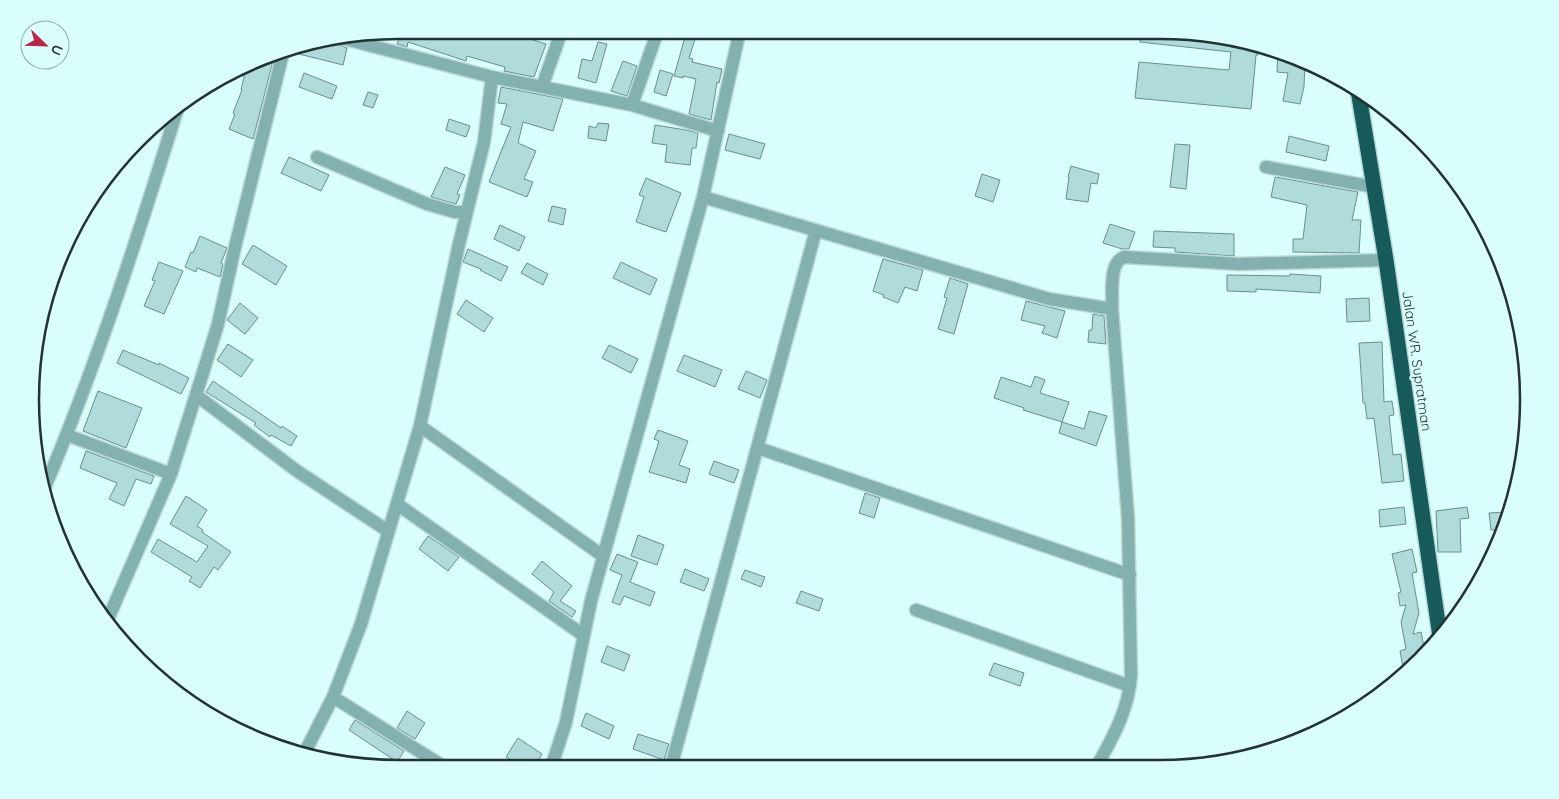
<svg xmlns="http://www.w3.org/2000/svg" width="1559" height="799" viewBox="0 0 1559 799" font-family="Quicksand,sans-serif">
  <rect width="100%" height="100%" fill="#dafefc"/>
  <path fill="#afdcda" stroke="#65908e" d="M402,30H450L473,37L476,30H529L527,38L546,44L534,77L504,71L505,67L467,56L466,61L408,42L407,47L398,44H397Z
    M687,30H698L689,58L693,59L692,62L722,69L719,83L717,82L711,120L689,114L696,79L683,76V78L674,76Z
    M1141,31H1183L1259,44L1258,55H1256L1251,109L1135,98L1139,62L1229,70L1231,52L1140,42Z
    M330,41L347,48L343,65L299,54L301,46Z
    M598,42L607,44L596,83L578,78L582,59L592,61Z
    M1278,51L1305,61L1304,87L1300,104L1283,101L1288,73L1277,72Z
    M265,58L273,61L253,139L229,129L235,114L233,113L242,90H241L246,68Z
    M623,61L637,66L627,96L611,91Z
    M660,70L673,74L666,96L654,92Z
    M304,73L337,86L332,99L299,87Z
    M501,87L563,99L553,131L523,122L518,143L536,151L524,179L533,182L527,197L489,182L511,127L501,124L507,104L498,103Z
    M368,92L378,95L373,108L363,105Z
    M449,119L470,126L466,137L446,130Z
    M598,123L609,124L606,141L588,138L589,126L596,128Z
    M655,125L686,130L698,133L696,148H692L690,165L665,162L667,145L652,143Z
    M729,134L765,144L760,159L725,150Z
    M1289,136L1329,146L1326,161L1286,152Z
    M1175,144L1190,145L1186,189L1170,187Z
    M289,157L329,175L321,191L281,173Z
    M1071,166L1099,174L1097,184L1091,183L1088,202L1066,199L1069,177H1068Z
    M445,167L465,175L457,194L460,195L456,204L431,197Z
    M982,174L1000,180L993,202L975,196Z
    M1275,177L1358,192L1352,220H1361L1359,253L1293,252V239H1303L1307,205L1271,197Z
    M646,178L681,193L666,232L636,222L644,197L639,195Z
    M552,206L566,209L563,225L548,221Z
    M1110,224L1135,232L1129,249H1122L1103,243Z
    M500,225L525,237L519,251L494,239Z
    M1154,231L1234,234V256L1175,252V248L1153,247Z
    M200,236L227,248L221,263L223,264L220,277L197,268L196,272L185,267L191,252L193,253Z
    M253,245L287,266L276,285L242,264Z
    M468,249L508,267L501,281L480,270L481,269L463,262Z
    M883,259L923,270L917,291L905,287L898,303L883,297L884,295L873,291Z
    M159,262L183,271L164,314L144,306L155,281L152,280Z
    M621,262L657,279L650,295L613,278Z
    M527,263L548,274L543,285L521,273Z
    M1290,274L1321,276L1320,293L1256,289V292L1227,291V275L1290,276Z
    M950,278L968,284L954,334L938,329L947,298L944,297Z
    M1369,298L1370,321L1347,322L1346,299Z
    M466,300L493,318L484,332L457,314Z
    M1026,301L1065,311L1057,338L1042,333L1045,326L1021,320Z
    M240,303L258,318L245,334L227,320Z
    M1093,314L1104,316L1106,344L1088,342L1089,330H1092Z
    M1382,342L1384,402L1392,401L1394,415L1389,416L1393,455L1401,454L1404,481L1382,483L1374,418L1367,419L1365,403H1363L1359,343Z
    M228,344L253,360L241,377L217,360Z
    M609,345L638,359L631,373L602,358Z
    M123,350L159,365V363L189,378L181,394L117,363Z
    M684,355L722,370L715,387L677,371Z
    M746,371L767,380L760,398L738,389Z
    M1035,376L1045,380L1040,393L1069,402L1062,422L1023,410L1024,408L994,398L1001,377L1031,387Z
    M213,381L281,428L282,426L297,436L291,446L271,435L270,437L254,425L256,423L206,392Z
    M98,391L142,408L126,448L83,431Z
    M1089,411L1107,416L1096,446L1059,433L1062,422L1084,429Z
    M658,430L688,441L679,465L690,469L686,483L649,472L659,441L654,439Z
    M86,451L154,476L151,484L136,479L124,506L109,499L117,483L80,468Z
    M714,461L739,470L734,483L709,474Z
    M865,493L880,498L874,518L859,513Z
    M186,496L207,510L197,526L203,530L202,532L231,552L218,570L214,567L200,588L189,581L192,577L151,552L158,539L197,562L208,546L170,524Z
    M1404,507L1406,524L1380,527L1379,510Z
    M1467,507L1469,518L1460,519L1461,552H1438L1436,511Z
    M1505,512L1506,522L1504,529L1491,530L1489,513Z
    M638,535L664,545L657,565L631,556Z
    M428,536L459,557L448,571L419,549Z
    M1412,549L1417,572L1412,573L1419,613L1413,634L1421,632L1425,652L1404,673L1400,651L1406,649L1401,622L1406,605L1400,606L1398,593L1401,592L1392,554Z
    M617,554L638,562L630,582L655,592L650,606L624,596L620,605L612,602L622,575L610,570Z
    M542,561L572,586L560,601L576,611L572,617L549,601L554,592L532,574Z
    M685,569L709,579L704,591L680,582Z
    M745,570L765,577L761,587L741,579Z
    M801,591L823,599L819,611L796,603Z
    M607,646L630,655L624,671L601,662Z
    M994,663L1024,673L1020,686L989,675Z
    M407,711L425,723L415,739L397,728Z
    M586,713L614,726L609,739L581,726Z
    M355,720L404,751L397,762L349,730Z
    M638,734L669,744L664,760L633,749Z
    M518,738L542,754L534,768H522L506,757Z"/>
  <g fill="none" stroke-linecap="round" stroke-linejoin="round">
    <defs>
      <path id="street" d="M345,39L492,77L542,87L562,30
        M542,87L632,105L718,131
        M632,105L658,30
        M317,157L427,204L455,212H467
        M1266,167L1374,187
        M703,197L1049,299L1112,309C1113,294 1108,263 1124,257L1239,264L1386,260
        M196,395L297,471L388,531
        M420,426L603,556
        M67,435L171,474
        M758,448L1130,575
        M45,487C98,362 139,233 179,104
        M397,504L583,635
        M916,610L1130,686
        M108,619L171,474L196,395L218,324L235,247L284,49
        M333,697L446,768
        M303,756L333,697L361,624L420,426L459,244L484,142L492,77
        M1097,766C1113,737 1129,709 1131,675L1128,518L1112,309
        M671,767L816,230
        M551,768L566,722L591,601L703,197L740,30"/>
      <path id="highway" d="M1358,90L1386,260L1440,637"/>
    </defs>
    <use href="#street" stroke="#b9d9d8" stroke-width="15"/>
    <use href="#highway" stroke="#b9d9d8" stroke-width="18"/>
    <use href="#street" stroke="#83b1af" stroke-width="12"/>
    <use href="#highway" stroke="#165b59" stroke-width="15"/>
  </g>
  <g text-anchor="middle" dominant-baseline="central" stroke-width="4.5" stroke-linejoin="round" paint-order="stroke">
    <g font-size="14" fill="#213332" stroke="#dafefc">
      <text transform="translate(1417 361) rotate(82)">Jalan WR. Supratman</text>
    </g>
  </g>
  <path d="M0 0H1559V799H0ZM399 39H1160A360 360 0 0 1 1520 399V400A360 360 0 0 1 1160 760H399A360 360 0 0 1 39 400V399A360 360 0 0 1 399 39Z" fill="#dafefc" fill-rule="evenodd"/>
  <path fill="none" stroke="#213332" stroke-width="2.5" d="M399 39H1160A360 360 0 0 1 1520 399V400A360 360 0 0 1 1160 760H399A360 360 0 0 1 39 400V399A360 360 0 0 1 399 39Z"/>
  <g transform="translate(45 45) rotate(113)"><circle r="24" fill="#dafefc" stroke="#90adab"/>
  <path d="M0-4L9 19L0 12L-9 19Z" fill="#b8274a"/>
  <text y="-8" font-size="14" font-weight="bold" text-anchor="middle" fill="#213332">U</text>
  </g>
</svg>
